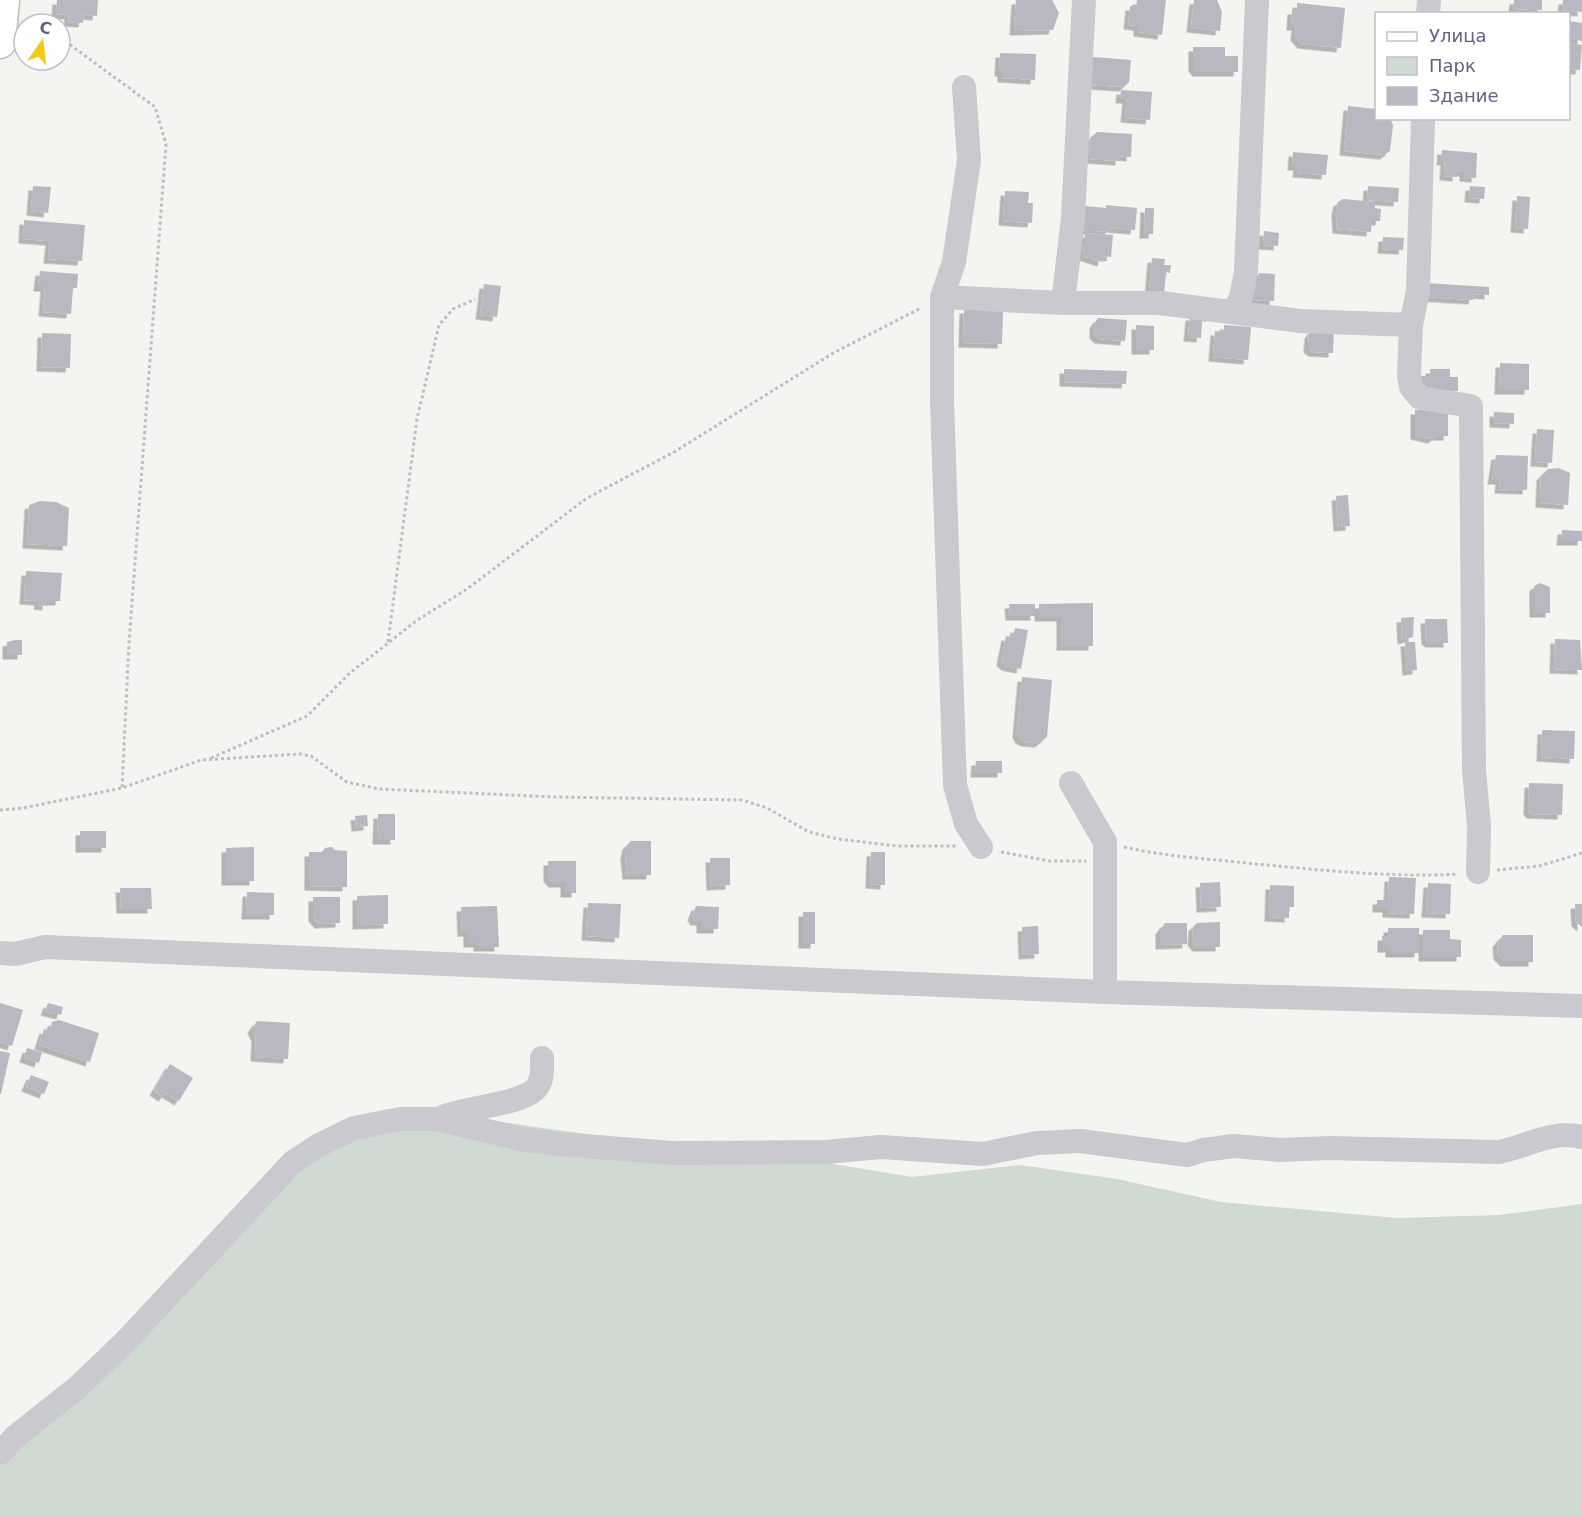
<svg xmlns="http://www.w3.org/2000/svg" width="1582" height="1517" viewBox="0 0 1582 1517" font-family="'DejaVu Sans',sans-serif">
  <defs>
    <filter id="shadow"><feDropShadow dx="-4.5" dy="4.5" stdDeviation="0" flood-color="#0004"/></filter>
  </defs>
  <rect width="100%" height="100%" fill="#f2f5f0"/>
  <path fill="#cfdbd2" d="M480,1119L615,1138L785,1156L912,1177L1020,1165L1117,1179L1221,1202L1397,1218L1499,1215L1582,1204V1517H0V1457L231,1220L341,1138Z"/>
  <path fill="#b8b8c2" filter="url(#shadow)" d="M57,0H98L97,16L84,15L83,23L68,22L69,15L56,14Z
    M1016,0H1052L1059,13L1053,30L1014,31Z
    M1137,0H1166L1162,35L1138,32V26L1128,25L1130,6H1136Z
    M1194,0H1217L1222,12L1220,31L1191,28Z
    M1514,0H1542V10L1513,9Z
    M1563,0H1582V12L1562,10Z
    M1297,3L1345,8L1341,48L1302,44L1295,36L1296,26H1291L1292,10H1297Z
    M1568,21L1582,23V41L1568,38Z
    M1568,43L1582,45L1580,70L1568,69Z
    M1193,47H1225V56H1238V72H1197L1193,67Z
    M1000,53L1036,54L1035,80L1002,78V72H999Z
    M1093,57L1131,60L1129,82L1124,87L1091,85Z
    M1121,90L1152,92L1150,120L1125,118L1127,99H1120Z
    M1348,106L1376,109V118H1390L1393,125L1390,151L1384,155L1344,151Z
    M1097,132L1132,134L1131,157L1120,156V161L1089,159L1090,138Z
    M1442,150L1477,153L1476,178L1464,177V172L1457,171V177L1444,176L1445,161H1441Z
    M1293,152L1328,155L1326,175L1297,173L1298,166H1292Z
    M33,186L51,187L48,213L31,211Z
    M1368,186L1399,188L1398,202L1367,200Z
    M1470,186L1485,187L1484,199L1469,198Z
    M1005,191L1029,192L1028,203H1033L1032,223L1003,221Z
    M1517,196L1530,197L1528,229L1515,228Z
    M1343,199L1375,202V208L1381,209L1380,221H1372L1371,232L1337,229L1336,211L1338,202Z
    M1106,205L1137,208L1135,230L1110,228L1109,232L1080,230L1084,206L1106,208Z
    M1145,208H1154L1153,234H1144Z
    M24,220L85,225L82,261L48,259L50,241L23,239Z
    M1264,231L1279,233L1278,246L1263,245Z
    M1085,233L1113,235L1111,257L1103,256L1102,262L1083,256Z
    M1383,237L1404,238L1403,250L1382,249Z
    M1152,258L1165,259L1164,265H1171L1170,273L1166,272L1164,294L1149,293Z
    M40,271L78,274L77,288H73L71,314L43,312L45,287H38Z
    M1260,273L1275,274L1274,301L1254,300L1255,278Z
    M1425,283L1489,287V295L1474,294L1473,300L1424,297Z
    M484,284L501,286L497,317L480,315Z
    M964,309L1003,310L1002,344L963,343Z
    M1190,316H1206V322L1202,321L1201,338L1188,337Z
    M1098,318L1127,320L1125,341L1099,339L1094,334V324Z
    M1136,325L1154,326V350H1136Z
    M1224,325L1251,327L1248,360L1213,357L1215,331L1224,332Z
    M1313,329L1334,330L1333,353L1313,352L1308,348L1309,334Z
    M42,333L71,334L70,368L41,367Z
    M1500,363L1529,364V390H1499Z
    M1064,369L1127,371L1126,384L1064,382Z
    M1430,369H1450V377H1458V391H1421V376H1430Z
    M1415,410H1448V436H1437L1432,439L1415,435Z
    M1494,412L1514,413V424L1494,423Z
    M1537,429L1554,430L1552,463L1535,462Z
    M1496,455L1528,456L1527,490L1499,489L1500,480H1492Z
    M1559,468L1570,473L1568,505L1540,503L1541,476L1548,469Z
    M1348,495L1350,526L1338,527L1336,496Z
    M40,501L56,502L69,508L67,546L27,544L29,505Z
    M1562,530L1582,531V541H1561Z
    M26,571L62,573L60,601H47V606L38,605L39,601L24,600Z
    M1540,583L1550,587V613H1534V586Z
    M1093,603V646H1061V617H1039V604Z
    M1009,604H1035V616H1010Z
    M1414,617L1413,637L1402,640L1401,618Z
    M1425,619H1447L1448,643H1430L1426,640Z
    M1015,628L1028,630L1021,669L1006,666L1001,661L1006,636L1013,637Z
    M1555,639L1580,640L1582,670L1554,669Z
    M15,640H22V655H7V642Z
    M1405,642H1415L1417,670L1407,671Z
    M1022,677L1052,680L1047,737L1039,743L1026,742L1020,739L1017,733Z
    M1542,730L1575,731L1574,759L1541,757Z
    M976,761H1002V773H975Z
    M1529,783L1563,784L1562,815L1531,814L1528,810Z
    M378,814H395V840H377Z
    M367,815L368,826L356,827L355,816Z
    M80,831H106V848H80Z
    M631,841H651V875H627L625,855L627,845Z
    M254,847V881H226V848Z
    M332,847L335,850L347,851V887L309,886V852H322L325,848Z
    M871,852H885V885L870,884Z
    M710,858H730V885L711,886Z
    M548,861H576V893H565V883H553L548,877Z
    M1389,877L1416,878L1414,914L1387,913V908H1377V900H1388Z
    M1220,882L1221,907L1201,908L1200,883Z
    M1428,883L1451,884L1450,914L1426,913Z
    M1270,885L1294,886V907H1289V918L1269,917Z
    M120,888H151L152,909H121Z
    M247,892L274,893V915H246Z
    M388,895V924L357,925V896Z
    M313,897H340V923L319,924L313,917Z
    M588,903L621,904L619,938L586,936Z
    M1575,904H1582V927L1576,922Z
    M497,906L499,947H478V943H468V932H462L461,907Z
    M696,906L719,907L718,929H701V921H695L692,916Z
    M803,912H815V944H803Z
    M1220,922V947H1197L1192,941L1193,927L1197,923Z
    M1165,923H1187V944L1160,945V930Z
    M1038,926L1039,954L1023,955L1022,927Z
    M1388,928H1419V953H1390V948H1382V936H1388Z
    M1423,930H1450V939L1461,940V957H1423Z
    M1503,935H1533V962H1505L1498,955L1497,943Z
    M0,1003L23,1010L12,1046L0,1042Z
    M48,1003L63,1007L61,1015L45,1011Z
    M59,1020L99,1033L90,1062L39,1045L44,1029L50,1031L52,1022Z
    M257,1021L290,1023L288,1059L255,1057L256,1037L252,1029Z
    M27,1048L42,1052L39,1063L24,1058Z
    M0,1051L10,1053L1,1094H0Z
    M170,1064L193,1078L179,1101L166,1093L163,1097L154,1091Z
    M31,1075L49,1082L44,1094L26,1087Z"/>
  <g fill="none" stroke-linecap="round" stroke-linejoin="round">
    <defs>
      <path id="major" d="M0,43L4,0"/>
    </defs>
    <use href="#major" stroke="#bbbbc2" stroke-width="33"/>
    <path stroke="#bebdc2" stroke-width="3" stroke-dasharray="3 3" stroke-linecap="butt" d="M65,41L155,107L166,144L129,643L122,788
      M388,642L417,419L439,325L453,309L475,299
      M211,758L307,716L350,673L416,621L467,589L587,498L674,452L835,352L921,308
      M0,810L23,808L122,788L201,760L300,754L311,756L347,782L379,789L555,797L742,800L767,808L809,832L838,839L897,846H956
      M1124,847C1167,857 1212,859 1256,864C1322,870 1391,878 1458,874
      M1001,852L1050,861H1086
      M1497,870L1539,866L1582,853"/>
    <path stroke="#c9c9cf" stroke-width="24" d="M1428,14L1429,0
      M964,87L969,160L954,262L942,297V401L955,785L966,824L981,847
      M1423,118L1418,291L1411,325L1409,376L1411,387L1420,398L1471,406L1474,770L1479,826L1478,872
      M942,297L1063,303H1160L1301,321L1411,325
      M1063,303L1073,218L1084,0
      M1234,311L1241,297L1246,272L1257,0
      M1071,783L1105,842V992
      M0,953L15,954L45,947L1105,992L1582,1006
      M440,1118C463,1107 526,1105 538,1086C543,1078 542,1067 542,1058
      M0,1453L15,1437L78,1387L124,1343L293,1162L319,1145L354,1128L400,1119H437L521,1139L559,1144L672,1153L825,1152L881,1147L983,1154L1037,1143L1080,1141L1187,1155L1203,1150L1234,1146L1280,1150L1329,1148L1499,1152C1528,1146 1552,1130 1582,1137"/>
    <use href="#major" stroke="#fff" stroke-width="30"/>
  </g>
  <rect x="1375" y="12" width="195" height="108" fill="#ffffff" stroke="#c0c0ce" stroke-width="1.5"/>
  <rect x="1387" y="32" width="30" height="9" fill="#ffffff" stroke="#c0c0ce" stroke-width="1.5"/>
  <text x="1429" y="42" font-size="18" fill="#626185">Улица</text>
  <rect x="1387" y="57" width="30" height="18" fill="#cfdbd2" stroke="#c0c0ce" stroke-width="1.5"/>
  <text x="1429" y="72" font-size="18" fill="#626185">Парк</text>
  <rect x="1387" y="87" width="30" height="18" fill="#b8b8c2" stroke="#c0c0ce" stroke-width="1.5"/>
  <text x="1429" y="102" font-size="18" fill="#626185">Здание</text>
  <g transform="translate(42 42) rotate(14)"><circle r="28" fill="#ffffff" stroke="#c0c0ce" stroke-width="1.5"/>
  <path d="M0-4.5L10 22L0 15L-10 22Z" fill="#f4ca12"/>
  <text y="-9" font-size="16" font-weight="bold" text-anchor="middle" fill="#626185">С</text>
  </g>
</svg>
